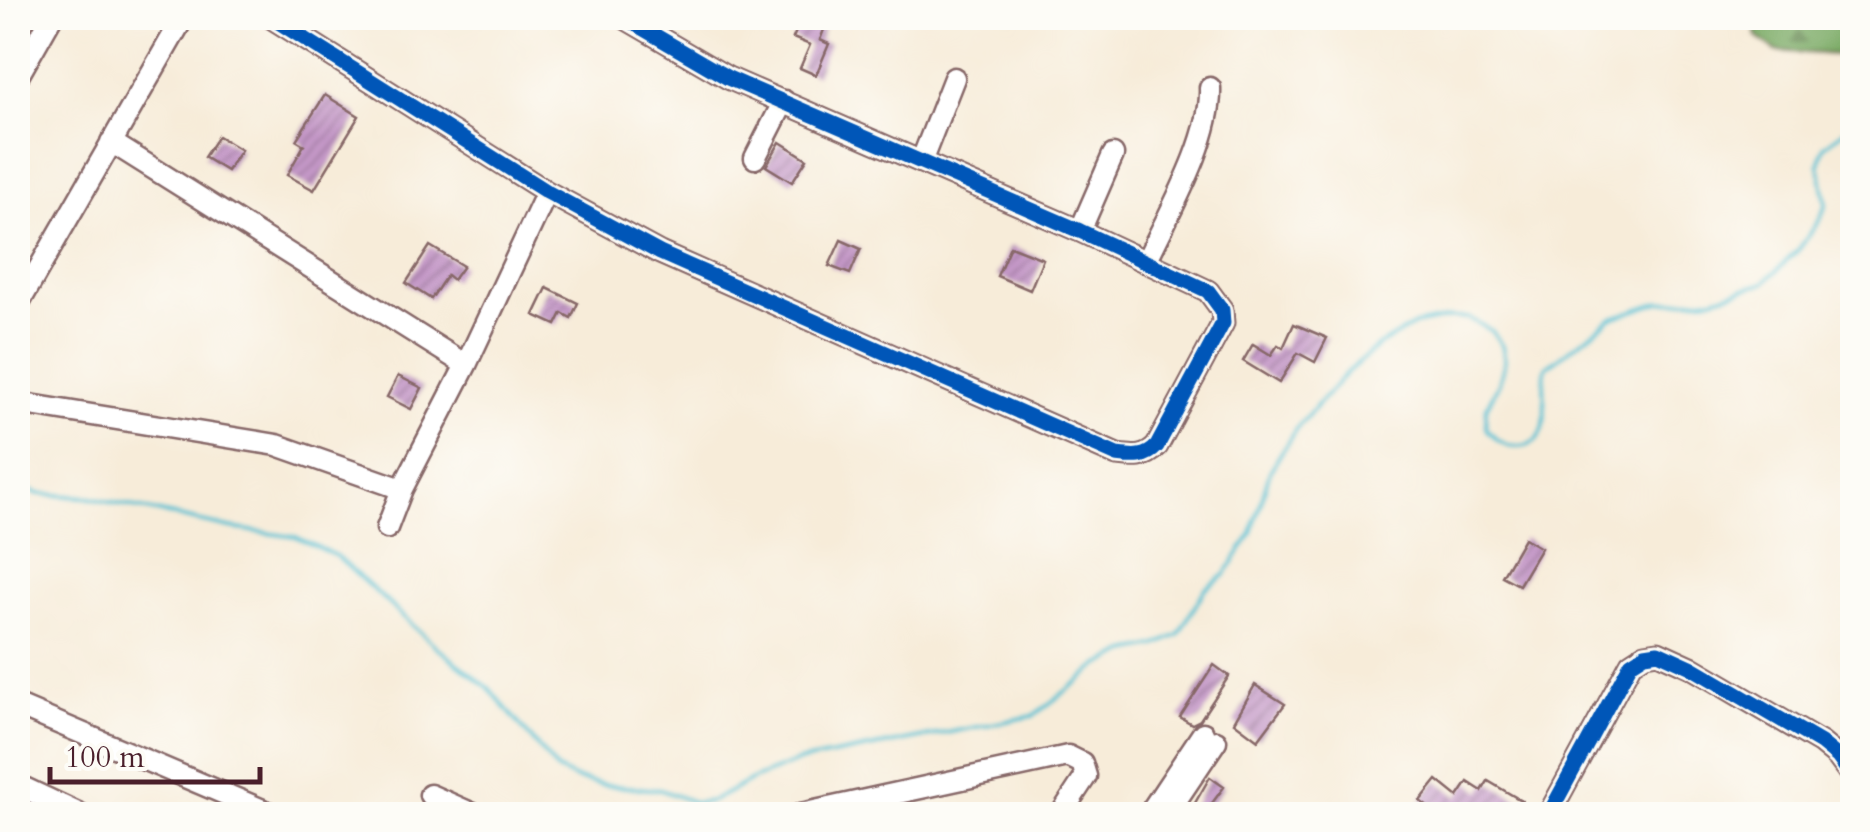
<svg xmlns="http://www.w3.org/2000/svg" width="1870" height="832" viewBox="0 0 1870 832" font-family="Cardo,serif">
  <defs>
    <pattern id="forest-firs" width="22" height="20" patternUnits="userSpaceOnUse" patternTransform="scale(2.5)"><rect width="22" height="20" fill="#7dac67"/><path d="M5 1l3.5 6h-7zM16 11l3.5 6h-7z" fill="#688b55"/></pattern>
    <pattern id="building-hatch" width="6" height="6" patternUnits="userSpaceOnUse" patternTransform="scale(2.5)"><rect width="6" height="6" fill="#c498c7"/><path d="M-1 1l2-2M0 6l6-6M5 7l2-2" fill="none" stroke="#a17ba2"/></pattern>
  </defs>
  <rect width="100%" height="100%" fill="#fdfcf7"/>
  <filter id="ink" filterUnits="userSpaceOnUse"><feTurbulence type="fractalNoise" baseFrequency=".01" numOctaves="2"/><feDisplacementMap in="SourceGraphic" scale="20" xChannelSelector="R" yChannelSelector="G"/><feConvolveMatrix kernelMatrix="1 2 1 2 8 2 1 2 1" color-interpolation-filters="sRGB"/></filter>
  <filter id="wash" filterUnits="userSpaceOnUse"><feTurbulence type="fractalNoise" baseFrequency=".0048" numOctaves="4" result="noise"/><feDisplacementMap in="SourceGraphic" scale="40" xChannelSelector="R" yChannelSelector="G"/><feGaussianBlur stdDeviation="2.25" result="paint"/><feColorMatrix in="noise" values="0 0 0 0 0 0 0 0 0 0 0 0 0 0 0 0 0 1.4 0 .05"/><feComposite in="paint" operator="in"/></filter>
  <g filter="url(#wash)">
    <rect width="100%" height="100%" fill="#f7ecd9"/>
    <path fill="url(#forest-firs)" stroke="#646649" stroke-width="2.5" d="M1754,18H1852V70L1839,55L1776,51L1757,37Z"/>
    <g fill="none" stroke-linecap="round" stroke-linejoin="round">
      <path stroke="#57c1d3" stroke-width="4" d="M18,487L39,494L86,497L230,528L296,537L336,556L439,649L489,688L557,770L576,779L603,785L661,790L696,803L712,801L753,779L797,762L1033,716L1100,665L1127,652L1155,646L1178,635L1205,589L1225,575L1252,533L1270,471L1295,430L1346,373L1378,346L1414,325L1449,318H1468L1492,331L1502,346L1505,360L1499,383L1486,408V428C1495,439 1504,447 1519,446C1560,444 1538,391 1546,367L1612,318L1660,302L1713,298L1764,283L1799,249L1821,218L1826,203L1819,165L1824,146L1852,125"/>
    </g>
    <g id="blocks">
      <path fill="url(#building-hatch)" d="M802,18L825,27L820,40L829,44L816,75L800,68L810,45L793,38Z
        M325,95L359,116L314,190L287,175L304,145L296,140Z
        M218,136L241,150L227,171L204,157Z
        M780,142L807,159L792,182L766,166Z
        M841,240L861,249L850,274L829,266Z
        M430,246L463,266L453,280L447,275L431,299L406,283Z
        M1010,246L1043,259L1030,290L997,276Z
        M547,288L578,303L571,318L562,313L556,325L534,315Z
        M1294,324L1327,338L1315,362L1298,353L1279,383L1243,361L1253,344L1271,355L1278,345L1283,348Z
        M398,376L422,388L411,409L387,397Z
        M1524,538L1541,548L1519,585L1502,576Z
        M1214,665L1229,676L1200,720L1192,724L1180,717Z
        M1255,685L1285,704L1258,740L1234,722Z
        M1210,777L1224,787L1204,814H1199L1191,810Z
        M1437,780L1458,797L1468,782L1482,791L1488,781L1522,801L1514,814L1497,810L1494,814H1437L1420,801Z"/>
    </g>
  </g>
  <g filter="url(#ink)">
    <use href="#blocks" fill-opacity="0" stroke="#876768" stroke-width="2.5"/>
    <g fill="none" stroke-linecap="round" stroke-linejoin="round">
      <defs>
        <path id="minor" d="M272,18L547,192L660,253L1117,455C1133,457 1145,459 1157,446L1223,323L1222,310L1208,291L1080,231L728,78L625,18
          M18,76L51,18
          M111,142L466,365
          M755,158L784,101
          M921,162L954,78
          M1080,231L1113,155
          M1146,262C1168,214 1212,140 1210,88
          M18,305L183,18
          M18,403L277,445L402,489
          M387,528L402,489L466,365L547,192
          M18,706L272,814
          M18,785L80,814
          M430,795L473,814
          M801,814L1068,756L1082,763L1086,776L1061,814
          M1149,814L1203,733
          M1167,814L1216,741
          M1549,814L1631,663L1645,654L1658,652L1691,667L1821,743L1838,757L1852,776"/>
      </defs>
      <use href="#minor" stroke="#876768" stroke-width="25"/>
      <use href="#minor" stroke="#fff" stroke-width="20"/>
      <defs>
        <path id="cycleway" d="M272,18L547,192L660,253L1117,455C1133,457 1145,459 1157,446L1223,323L1222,310L1208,291L1080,231L728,78L625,18
          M1549,814L1631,663L1645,654L1658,652L1691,667L1821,743L1838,757L1852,776"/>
      </defs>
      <use href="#cycleway" stroke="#fdfcf7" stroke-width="21"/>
      <use href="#cycleway" stroke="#0057b8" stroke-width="15"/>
    </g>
  </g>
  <rect width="1870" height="832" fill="none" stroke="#fdfcf7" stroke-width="60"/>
  <path d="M50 767v15h210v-15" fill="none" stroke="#4a1f2b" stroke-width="5"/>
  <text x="65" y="767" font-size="30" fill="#4a1f2b" stroke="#fdfcf7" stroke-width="8" paint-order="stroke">100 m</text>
</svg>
